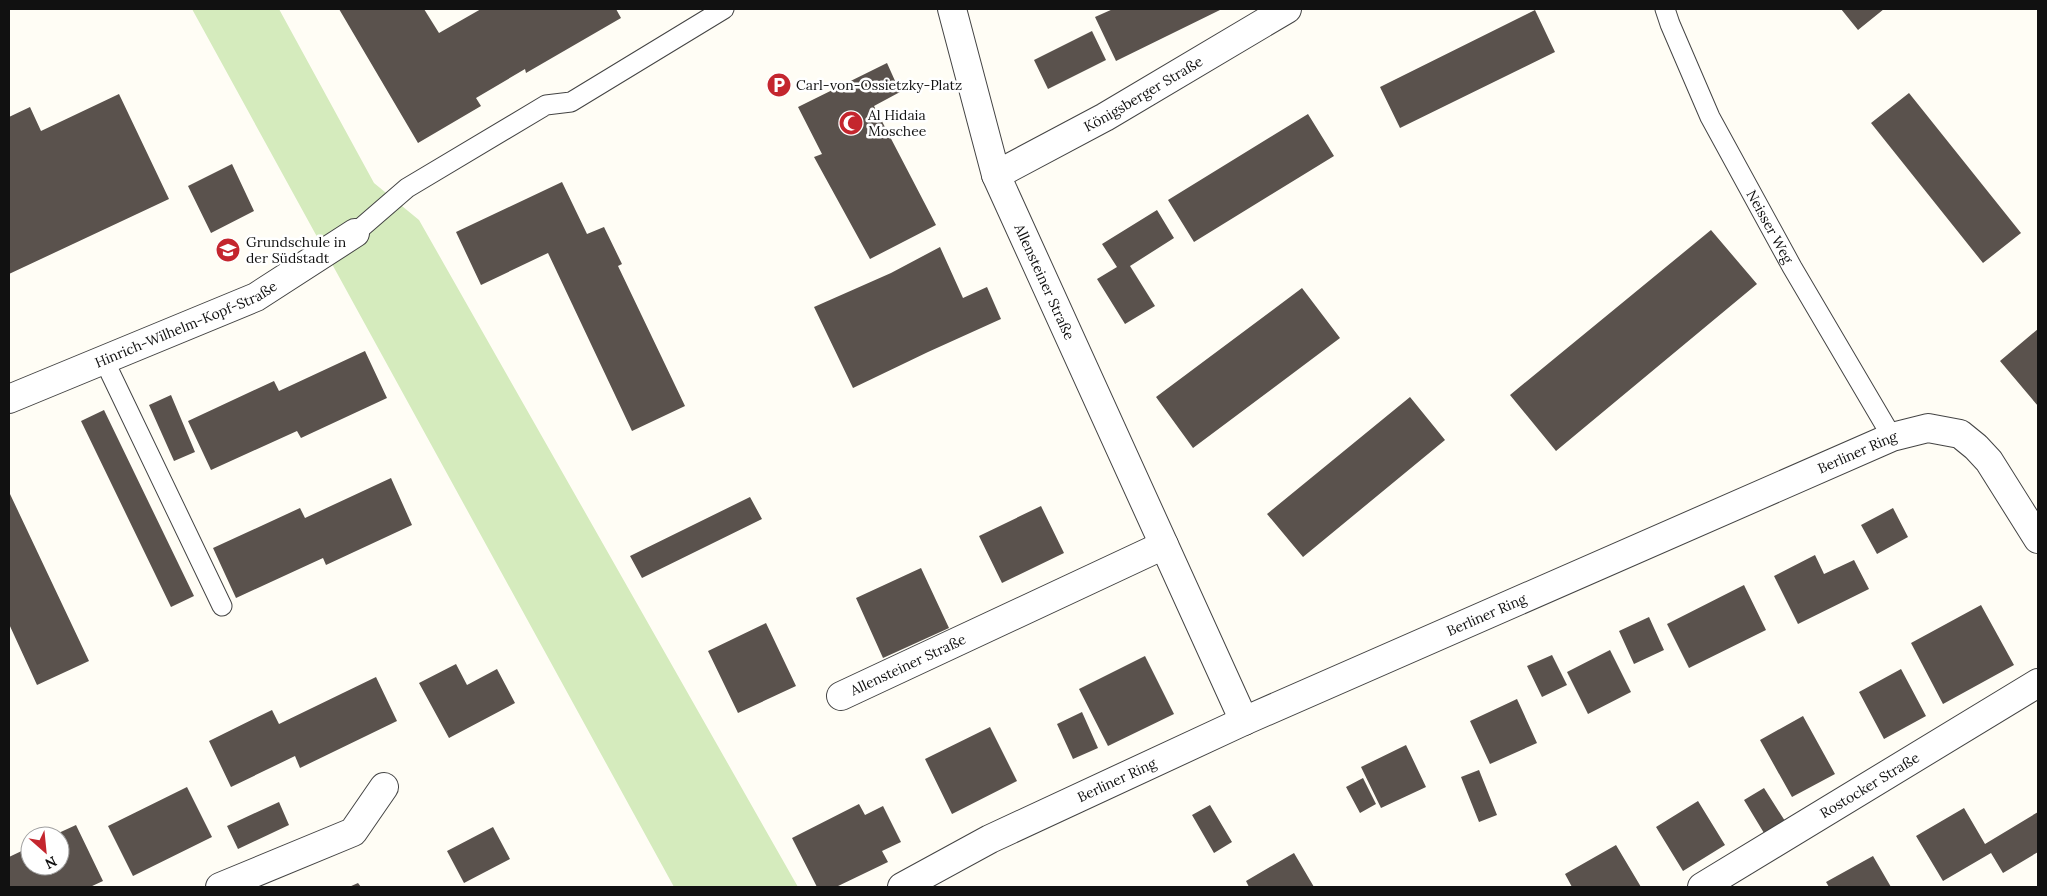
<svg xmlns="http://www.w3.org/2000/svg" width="2047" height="896" viewBox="0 0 2047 896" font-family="Lora,serif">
  <rect width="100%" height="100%" fill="#fffdf5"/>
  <path fill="#d5ebbd" d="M192,9H279L374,183L419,220L798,887H674Z"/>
  <path fill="#5a524d" d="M339,9H424L439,33L481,9H616L621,18L526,73L525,69L476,98L481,106L418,143Z
    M1113,9H1222L1116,61L1095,17Z
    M1841,9H1884L1858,30Z
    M1535,10L1555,52L1400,128L1380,87Z
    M1092,31L1106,60L1048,89L1034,60Z
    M887,63L900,92L874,106L936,225L870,259L814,157L822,154L798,107Z
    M1909,93L2021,233L1983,263L1871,123Z
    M119,94L169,199L9,274V117L30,107L41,131Z
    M1308,114L1334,156L1194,242L1168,200Z
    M232,164L254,211L211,233L188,186Z
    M562,182L587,234L604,227L622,264L618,266L685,406L632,431L548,253L481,285L456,232Z
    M1157,210L1174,238L1130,266L1155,306L1125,324L1097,279L1117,267L1102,244Z
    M1711,230L1757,284L1556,451L1510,395Z
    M940,247L963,298L987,287L1001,319L928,352L853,388L814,307L891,273Z
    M1302,288L1340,338L1193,448L1156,397Z
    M2038,329V406L2000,361Z
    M365,351L387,398L301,438L297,431L211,470L188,421L274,381L279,391Z
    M171,395L195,452L174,461L149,405Z
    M1410,397L1445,440L1303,557L1267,514Z
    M104,410L194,596L171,607L81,421Z
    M391,478L412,525L326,565L323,558L236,598L213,548L300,508L305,518Z
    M10,494L89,661L37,685L9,624Z
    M750,497L762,519L642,578L630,556Z
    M1041,506L1064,553L1002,583L979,536Z
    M1893,508L1908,537L1877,554L1861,525Z
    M1815,555L1824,574L1854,560L1869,589L1798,624L1774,576Z
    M921,568L949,628L883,658L856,598Z
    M1744,585L1766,630L1689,668L1667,624Z
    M1981,605L2014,665L1943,704L1911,643Z
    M1649,617L1664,650L1634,664L1619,631Z
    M766,623L796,686L738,713L708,651Z
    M1610,650L1631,692L1588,714L1567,672Z
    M1552,655L1567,685L1542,697L1527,666Z
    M1145,656L1174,714L1108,746L1079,689Z
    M456,664L467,685L497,669L515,703L449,738L419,683Z
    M1901,669L1926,716L1884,739L1859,692Z
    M376,677L397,721L300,768L295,756L231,787L209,741L272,710L279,724Z
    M1517,699L1537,743L1490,764L1470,721Z
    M1082,712L1098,748L1073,759L1057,724Z
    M1803,716L1835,774L1792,797L1760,740Z
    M990,727L1017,781L952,814L925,759Z
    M1406,745L1426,787L1381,808L1361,767Z
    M1479,770L1497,815L1479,822L1461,777Z
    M1363,778L1376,804L1360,813L1346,787Z
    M187,787L212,837L133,876L108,826Z
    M1764,788L1785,821L1764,833L1744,800Z
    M1698,801L1725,845L1683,871L1656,827Z
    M279,802L289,825L238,849L227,826Z
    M859,804L865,815L883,806L901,842L882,851L888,862L836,887H817L792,838Z
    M1210,805L1232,842L1214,853L1192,815Z
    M1964,808L1985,844L2038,812V852L2003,873L1991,853L1943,881L1916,836Z
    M76,825L103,881L90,887H9V857L30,847V866H60V836H52Z
    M493,827L510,859L464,883L447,851Z
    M1616,845L1641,887H1572L1565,874Z
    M1294,853L1314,887H1249L1246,881Z
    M1873,856L1891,887H1829L1826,882Z
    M358,883L361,887H349Z"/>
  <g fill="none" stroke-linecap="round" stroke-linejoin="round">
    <defs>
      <g id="lane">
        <path id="s1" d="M1665,9L1670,24L1710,117L1792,267L1892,437"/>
        <path d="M355,233L407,188L546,105L571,102L724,9"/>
        <path d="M104,360L222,606"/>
      </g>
      <g id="street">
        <path id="s2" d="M952,9L996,175L1244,721"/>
        <path id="s3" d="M996,175L1105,117L1287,9"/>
        <path id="s4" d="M9,399L256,297L355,233"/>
        <path id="s5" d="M841,696L1164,545"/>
        <path d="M220,887L353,832L384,787"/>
        <path id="s6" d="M902,887L990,839L1244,721L1892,437L1928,428L1960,434L1976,447L1989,461L2038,539"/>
        <path id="s7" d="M1702,887L2038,683"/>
      </g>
    </defs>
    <use href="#lane" stroke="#444" stroke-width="21"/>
    <use href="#street" stroke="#444" stroke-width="30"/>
    <use href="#lane" stroke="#fff" stroke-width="19"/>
    <use href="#street" stroke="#fff" stroke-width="28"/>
  </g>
  <defs>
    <symbol id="parking-disc" viewBox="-11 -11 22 22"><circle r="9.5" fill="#c4262e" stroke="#fff"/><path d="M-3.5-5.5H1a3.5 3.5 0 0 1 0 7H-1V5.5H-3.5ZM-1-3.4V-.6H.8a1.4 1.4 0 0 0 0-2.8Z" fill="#fff"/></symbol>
    <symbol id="mosque-disc" viewBox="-11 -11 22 22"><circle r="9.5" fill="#c4262e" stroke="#fff"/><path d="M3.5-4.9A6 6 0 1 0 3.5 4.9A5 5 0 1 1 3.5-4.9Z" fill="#fff"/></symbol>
    <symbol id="school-disc" viewBox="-11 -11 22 22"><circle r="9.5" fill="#c4262e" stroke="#fff"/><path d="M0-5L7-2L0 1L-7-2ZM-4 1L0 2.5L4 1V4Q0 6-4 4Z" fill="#fff"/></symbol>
  </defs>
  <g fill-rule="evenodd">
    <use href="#parking-disc" x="765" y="71" width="28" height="28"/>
    <use href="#mosque-disc" x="837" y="109" width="28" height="28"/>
    <use href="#school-disc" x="214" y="236" width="28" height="28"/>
  </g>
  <g text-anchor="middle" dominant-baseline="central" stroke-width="5" stroke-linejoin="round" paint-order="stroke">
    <g font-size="14" fill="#111" stroke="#fff" text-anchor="start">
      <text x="796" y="85">Carl-von-Ossietzky-Platz</text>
      <text x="868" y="115">Al Hidaia<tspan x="868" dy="16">Moschee</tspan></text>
      <text x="246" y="242">Grundschule in<tspan x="246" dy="16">der Südstadt</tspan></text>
    </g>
    <g font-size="14" fill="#111" stroke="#fff">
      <text stroke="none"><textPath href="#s3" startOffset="168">Königsberger Straße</textPath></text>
      <text stroke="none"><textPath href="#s1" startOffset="242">Neisser Weg</textPath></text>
      <text stroke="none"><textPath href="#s2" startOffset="289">Allensteiner Straße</textPath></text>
      <text stroke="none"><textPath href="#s4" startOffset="192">Hinrich-Wilhelm-Kopf-Straße</textPath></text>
      <text stroke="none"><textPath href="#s6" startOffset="1050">Berliner Ring</textPath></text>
      <text stroke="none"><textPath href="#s6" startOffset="645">Berliner Ring</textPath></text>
      <text stroke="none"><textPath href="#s5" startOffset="74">Allensteiner Straße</textPath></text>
      <text stroke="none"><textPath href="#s6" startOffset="240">Berliner Ring</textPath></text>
      <text stroke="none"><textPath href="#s7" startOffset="196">Rostocker Straße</textPath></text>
    </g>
  </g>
  <rect width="2047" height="896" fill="none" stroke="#111111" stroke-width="20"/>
  <g transform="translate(45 851) rotate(153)"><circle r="24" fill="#ffffff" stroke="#a0a0a0"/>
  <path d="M0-4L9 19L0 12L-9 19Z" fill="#c4262e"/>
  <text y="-8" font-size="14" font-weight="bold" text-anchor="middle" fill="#111111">N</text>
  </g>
</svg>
